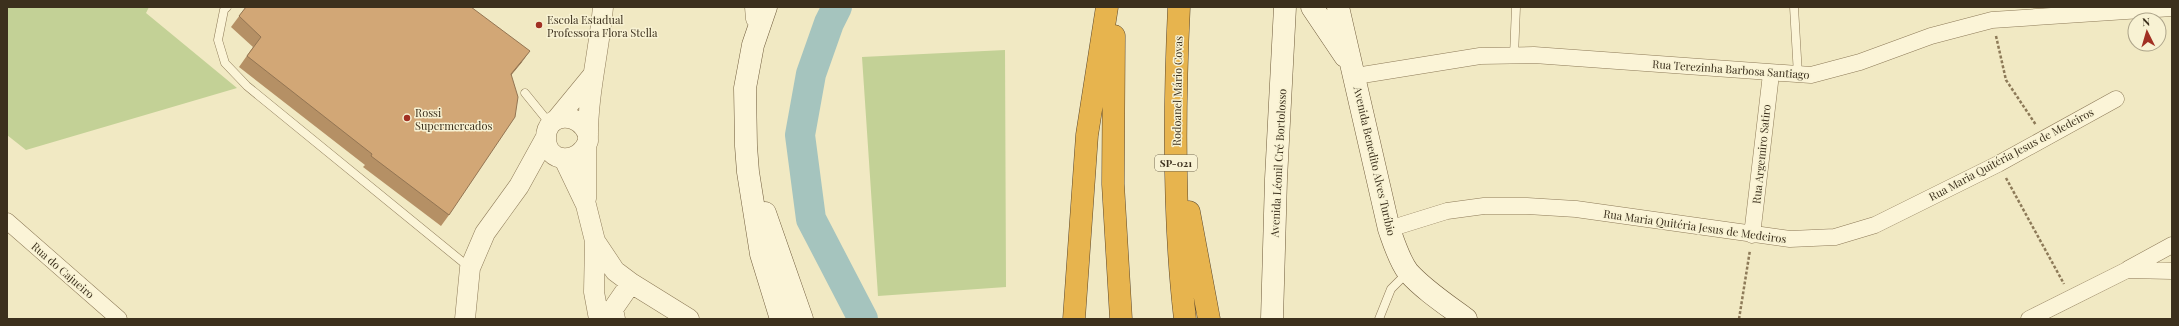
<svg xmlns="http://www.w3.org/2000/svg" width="2179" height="326" viewBox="0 0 2179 326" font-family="'Playfair Display',serif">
  <rect width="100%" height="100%" fill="#f1e9c3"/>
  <path fill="#c3d196" d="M7,7H149L146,13L237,88L26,150L7,135Z
    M1005,50L1006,287L878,296L862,57Z"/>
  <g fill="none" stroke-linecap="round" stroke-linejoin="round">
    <path stroke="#a5c4be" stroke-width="30" d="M837,7L829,23L811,74L800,135L811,219L863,319"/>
    <defs>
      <path id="service" d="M227,7L224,10L218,40L225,63L247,86L470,268
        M1794,7L1798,75
        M1514,56L1516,7
        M525,93L551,125
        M1379,319L1391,289L1407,273"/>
      <path id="minor" d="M753,7L754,19
        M1356,76L1480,56L1534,55L1811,75L1860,62L1931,36L1992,20L2172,8
        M7,221L119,319
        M1389,229L1447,211L1484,206H1527L1576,209L1790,239L1835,237L1875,225L1998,164L2116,99
        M1752,235L1771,74
        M2128,269L2172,245
        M2029,319L2127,270L2172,271"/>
      <path id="tertiary" d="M556,120L593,75
        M588,135C580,111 546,112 546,138C546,164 580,165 588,141C587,96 599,52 603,7
        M586,147V199
        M564,159L586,205L595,241L615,271L631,283L689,319
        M595,241L594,292L599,319
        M465,319L470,268L485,233L519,186L546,137
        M615,319L613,309L631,283"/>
      <path id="secondary" d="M766,7L753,45L745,88L746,146L748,172L761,254L781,319
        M1312,7L1345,56
        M1338,7L1389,229C1394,243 1399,260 1408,272C1424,290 1447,305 1466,319
        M765,213L802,319
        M1272,319L1276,179L1285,7"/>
      <path id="motorway" d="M1179,7C1174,110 1173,216 1185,319
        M1114,36L1113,184L1121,319
        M1189,212L1209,319
        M1074,319L1087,135L1107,7"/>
    </defs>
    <use href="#service" stroke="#8d7a58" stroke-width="9"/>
    <use href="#minor" stroke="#8d7a58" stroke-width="17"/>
    <use href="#tertiary" stroke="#8d7a58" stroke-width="21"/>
    <use href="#secondary" stroke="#6f5b3b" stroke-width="23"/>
    <use href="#motorway" stroke="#5b472d" stroke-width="23"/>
    <path stroke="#8d7a58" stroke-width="2.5" stroke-dasharray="3 2" stroke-linecap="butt" d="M1996,36L2006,80L2036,125
      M2006,178L2064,284
      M1739,319L1750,250"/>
    <use href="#service" stroke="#fbf4d7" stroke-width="8"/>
    <use href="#minor" stroke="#fbf4d7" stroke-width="16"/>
    <use href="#tertiary" stroke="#fbf4d7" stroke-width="20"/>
    <use href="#secondary" stroke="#fbf4d7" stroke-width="22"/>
    <use href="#motorway" stroke="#e7b44e" stroke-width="22"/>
  </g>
  <path fill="#b59065" d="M246,7L522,62L511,75L449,215L441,226L363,167L365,165L239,67L253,47L231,27Z"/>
  <path fill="#937553" d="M530,51L522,62L503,85L511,74Z"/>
  <path fill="#d2a776" stroke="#937553" d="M246,7H471L530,51L511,74L518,97L515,117L449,215L371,156L372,154L247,56L261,37L239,16Z"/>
  <g fill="#a13023" stroke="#f8f2d3" stroke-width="1.5">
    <circle cx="539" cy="25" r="4"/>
    <circle cx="407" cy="118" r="4"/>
  </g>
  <g text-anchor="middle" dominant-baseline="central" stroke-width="3" stroke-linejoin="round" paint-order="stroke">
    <rect fill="#f8f2d3" stroke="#746a54" stroke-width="1" x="1155" y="155" width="42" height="16" rx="3"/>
    <g font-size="10" font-weight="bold" fill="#3c301d">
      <text x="1176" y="163">SP-021</text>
    </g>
    <g font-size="11" fill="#3c301d" stroke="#f8f2d3" text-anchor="start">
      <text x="547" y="19">Escola Estadual<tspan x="547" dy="13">Professora Flora Stella</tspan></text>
      <text x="415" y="112">Rossi<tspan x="415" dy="13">Supermercados</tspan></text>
    </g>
    <g font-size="11" fill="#3c301d" stroke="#f8f2d3">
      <text transform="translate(1731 69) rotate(4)">Rua Terezinha Barbosa Santiago</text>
      <text transform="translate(1177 91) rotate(-89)">Rodoanel Mário Covas</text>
      <text transform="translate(1761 154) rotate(-84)">Rua Argemiro Satiro</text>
      <text transform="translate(2011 154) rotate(-28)">Rua Maria Quitéria Jesus de Medeiros</text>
      <text transform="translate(1375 161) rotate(77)">Avenida Benedito Alves Turíbio</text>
      <text transform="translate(1278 163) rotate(-87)">Avenida Léonil Cré Bortolosso</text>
      <text transform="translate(1695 226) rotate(8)">Rua Maria Quitéria Jesus de Medeiros</text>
      <text transform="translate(63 270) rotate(41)">Rua do Cajueiro</text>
    </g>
  </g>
  <rect width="2179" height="326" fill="none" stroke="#3c301d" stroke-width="16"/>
  <g transform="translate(2147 32) rotate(355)"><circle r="19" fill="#f8f2d3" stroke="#ada48a"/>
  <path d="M0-3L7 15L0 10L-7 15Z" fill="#a13023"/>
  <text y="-6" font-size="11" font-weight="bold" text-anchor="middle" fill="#3c301d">N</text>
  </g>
</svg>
